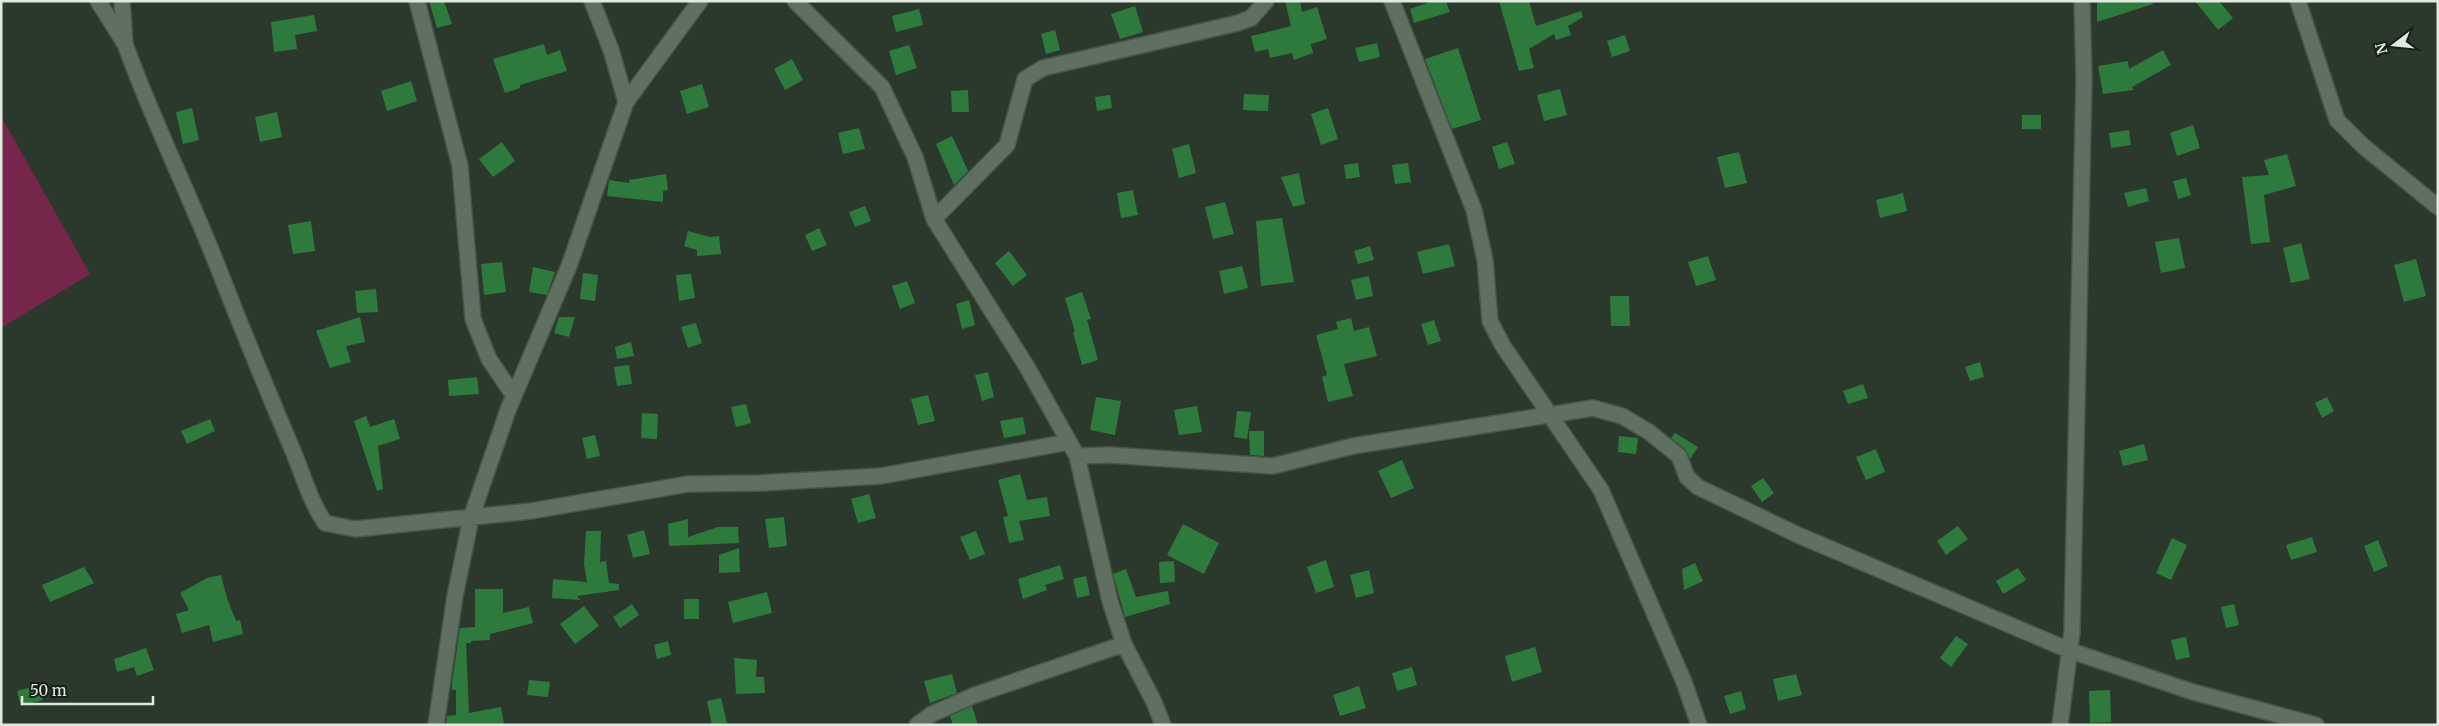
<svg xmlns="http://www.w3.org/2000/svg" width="2439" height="726" viewBox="0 0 2439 726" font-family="Merriweather,serif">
  <rect width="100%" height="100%" fill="#2a392c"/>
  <path fill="#76264b" d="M1,116L90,274L1,328Z"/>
  <path fill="#2e7a3d" d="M429,1H444L452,24L437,28Z
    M1285,1H1300L1302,12L1317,7L1327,39L1311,44L1313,53L1294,60L1292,53L1270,58L1268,49L1255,52L1251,36L1291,26Z
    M1433,1H1446L1450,12L1414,23L1410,9Z
    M1499,1H1529L1536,26L1581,11L1583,17L1568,26L1571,35L1556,40L1554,34L1529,49L1534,68L1519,71Z
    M2097,1H2152L2153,4L2097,22Z
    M2195,1H2219L2233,18L2218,30Z
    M1135,6L1143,32L1120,39L1111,14Z
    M919,9L923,25L896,32L892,16Z
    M314,15L317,31L295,35L297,49L274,52L271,22Z
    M1055,30L1060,50L1046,54L1041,34Z
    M1625,35L1630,51L1612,57L1607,41Z
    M1377,43L1380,57L1359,62L1355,48Z
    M544,44L547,55L560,50L567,71L520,85V88L505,93L493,59Z
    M909,45L917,68L896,75L889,51Z
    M1458,48L1481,120L1452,129L1425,59Z
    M2163,50L2171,65L2132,87L2133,90L2103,94L2098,66L2128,61L2129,69Z
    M792,59L803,80L785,90L774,69Z
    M411,81L417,101L387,111L381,91Z
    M702,84L709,107L687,114L680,91Z
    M1560,89L1567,115L1544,121L1537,95Z
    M968,90L969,112H952L951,91Z
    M1244,94L1269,95L1268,111L1243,110Z
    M1110,95L1112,108L1097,111L1095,97Z
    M192,108L199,140L183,144L176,112Z
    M1328,108L1338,139L1321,145L1311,114Z
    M277,112L282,137L260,142L255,117Z
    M2022,115H2041V129H2022Z
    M2193,125L2200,148L2177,156L2170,133Z
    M859,128L865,149L843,154L838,133Z
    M2129,130L2131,145L2111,148L2109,133Z
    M952,136L968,171L954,185L936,144Z
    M502,142L515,161L493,177L479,159Z
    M1507,142L1515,164L1499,169L1492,147Z
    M1189,144L1196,173L1179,178L1172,149Z
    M1739,152L1747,183L1725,188L1717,157Z
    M2287,154L2296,186L2264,195L2270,242L2251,244L2242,177L2269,175L2264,160Z
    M1358,163L1360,177L1346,179L1344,165Z
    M1408,163L1411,182L1395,184L1392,165Z
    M1299,173L1305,204L1293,207L1281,177Z
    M666,174L668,190L663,191V202L607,196L609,180L629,183V180Z
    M2186,178L2191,195L2178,199L2173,181Z
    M2146,188L2149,201L2128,207L2124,193Z
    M1133,190L1138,215L1121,218L1117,193Z
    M1903,193L1907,211L1880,218L1876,200Z
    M1225,202L1234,234L1213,239L1205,207Z
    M865,206L871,221L855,227L849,212Z
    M1282,218L1294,282L1261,286L1256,221Z
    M311,221L315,251L293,254L288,225Z
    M819,228L827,245L812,251L805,235Z
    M688,231L710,237L719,236L721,254L697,256V250L684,246Z
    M2179,238L2185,268L2161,273L2155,242Z
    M2301,243L2310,279L2291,283L2283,248Z
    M1449,244L1455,266L1423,274L1417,252Z
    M1370,246L1374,260L1358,264L1354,251Z
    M1009,251L1027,275L1013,286L995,263Z
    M1708,256L1716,280L1696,286L1688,262Z
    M2416,259L2426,296L2404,302L2394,265Z
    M502,262L506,292L484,295L481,264Z
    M1242,266L1248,288L1224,294L1219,271Z
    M533,267L555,272L547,295L529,292Z
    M583,273L598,275L595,301L580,299Z
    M691,274L695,298L679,301L676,275Z
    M1369,276L1373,296L1356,300L1351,280Z
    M907,281L915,303L900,309L892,286Z
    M376,289L378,312L357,313L355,291Z
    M1082,292L1091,319L1087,320L1098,360L1082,365L1073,332H1075L1065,298Z
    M1610,296H1629L1630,326H1611Z
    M969,300L975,325L962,329L956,304Z
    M360,317L365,342L346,346L351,362L330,368L316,331Z
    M559,317H575L569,337L554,333Z
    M1351,318L1354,331L1369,327L1377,356L1344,364L1353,396L1328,402L1322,377L1327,375L1316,335L1338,329L1336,322Z
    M1434,320L1441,341L1428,345L1421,324Z
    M696,323L702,343L688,348L681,327Z
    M631,342L634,356L617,359L615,347Z
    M1980,362L1984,377L1970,381L1965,367Z
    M629,365L632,384L617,386L614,367Z
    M988,372L994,397L982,401L975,375Z
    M477,377L479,394L449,396L448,380Z
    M1863,384L1868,398L1848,404L1843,391Z
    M928,395L935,421L918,425L911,399Z
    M1096,397L1121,401L1115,435L1090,430Z
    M2327,397L2334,411L2322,418L2315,403Z
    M746,404L751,423L736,427L731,407Z
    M1197,406L1202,432L1179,435L1174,410Z
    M1237,411L1251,412L1247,439L1234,437Z
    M642,413L658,414L657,439L641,438Z
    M366,416L370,427L394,419L400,439L378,446L383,489L377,491L354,421Z
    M1023,417L1026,434L1004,438L1000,421Z
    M210,419L215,431L187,444L181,431Z
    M1249,431H1264V456L1250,455Z
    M1675,433L1698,447L1690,459L1685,449L1671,438Z
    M595,435L600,456L587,459L582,438Z
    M1619,436L1638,438L1636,454L1618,452Z
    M2144,444L2148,460L2123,466L2119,451Z
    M1876,449L1885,472L1866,480L1856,457Z
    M1402,460L1414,488L1391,498L1378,471Z
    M1020,474L1027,500L1047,497L1050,516L1019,521L1024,540L1009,543L1003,517L1008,516L998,480Z
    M1763,478L1774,493L1762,502L1751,486Z
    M869,494L876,518L858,523L851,499Z
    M784,517L787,546L769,548L765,519Z
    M688,519V537L718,527H738L739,543L669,546L668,524Z
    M1183,524L1219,543L1204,574L1167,555Z
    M1958,526L1968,539L1946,555L1937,541Z
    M644,530L650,554L633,558L627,535Z
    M586,531H601L600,562L606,561L609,583L619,584V590L577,596L580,600L552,598L553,579L587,582L584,564Z
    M976,531L985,554L970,560L960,537Z
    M2312,537L2317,552L2291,560L2286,545Z
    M2172,538L2187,545L2171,580L2156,573Z
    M2378,540L2388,566L2374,572L2364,546Z
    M739,548L740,572L719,573V555Z
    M1326,560L1334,587L1316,593L1307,567Z
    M1174,561L1175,582L1160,583L1159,562Z
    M1695,563L1703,581L1684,590L1682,569Z
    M1060,565L1064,579L1045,585L1047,590L1023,599L1018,579Z
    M84,567L94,583L50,602L42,585Z
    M2018,568L2026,580L2003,594L1996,581Z
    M1126,569L1136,597L1168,591L1170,604L1125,617L1113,574Z
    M1369,570L1374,593L1356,598L1350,575Z
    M221,575L227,598L236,621L240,620L243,634L213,642L209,625L182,633L176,614L189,610L180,593L207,578Z
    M1086,576L1090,595L1077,598L1073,579Z
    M475,589H503V613L529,607L533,623L490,634V640L471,641V643H466L469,713L501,707L504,725H446L447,716L456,715V690H452V683L460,628L475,627Z
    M767,592L772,613L733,623L728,602Z
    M684,599H699V619H684Z
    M632,604L639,615L620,628L613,617Z
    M2234,604L2239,625L2226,628L2221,607Z
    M584,606L599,626L575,644L560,624Z
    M1956,636L1968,644L1951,667L1940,658Z
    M2186,637L2190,657L2176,660L2171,640Z
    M668,641L671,655L657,659L654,645Z
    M1535,647L1542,672L1512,682L1505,656Z
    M146,648L154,670L137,676L134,667L117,672L114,659Z
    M734,658L757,660L756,677H764L765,693L736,694Z
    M1412,667L1417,685L1397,691L1392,673Z
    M952,674L957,693L930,703L924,681Z
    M1796,674L1802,695L1778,701L1773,679Z
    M529,680L550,682L548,697L527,695Z
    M39,685L43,700L21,706L17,691Z
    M1359,686L1366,708L1340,716L1333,695Z
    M2110,690L2111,722L2090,723L2089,691Z
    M1741,691L1746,709L1730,714L1724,696Z
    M721,698L727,723L712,725L707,701Z
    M972,706L978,725H953L950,716Z"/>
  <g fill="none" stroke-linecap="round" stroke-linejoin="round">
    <defs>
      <path id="minor" d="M98,1L125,44L122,1
        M417,1L460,166L473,319L489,359L514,396
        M592,1L611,50L626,102
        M795,1L882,87L915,157L934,219L1027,367L1077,456L1110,601L1124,644L1154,702L1163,725
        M1392,1L1474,210L1485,260L1490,321L1503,346L1601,490L1684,682L1699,725
        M2298,1L2337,120L2363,146L2438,207
        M125,44C153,122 191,197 221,275C244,334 268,392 293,451C303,475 310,501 325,523L355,529L531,511L688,484L760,483L881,476L1069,442
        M934,219L1007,145L1025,79L1043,68L1238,23L1251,18L1266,1
        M1077,456L1110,455L1273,466L1353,446L1593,408L1622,416L1649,432L1679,456L1687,477L1698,487L1798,535L2071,651L2193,692L2316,725
        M436,725L455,596L471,518L508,410L569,266L626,102L700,1
        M917,725L932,714L975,695L1124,644
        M2060,725L2072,631L2084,79L2082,1"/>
    </defs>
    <use href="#minor" stroke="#485549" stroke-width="18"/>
    <use href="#minor" stroke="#5f6f60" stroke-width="15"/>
  </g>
  <rect width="2439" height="726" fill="none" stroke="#e0eae1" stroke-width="5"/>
  <g transform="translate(2394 45) rotate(254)" stroke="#181f18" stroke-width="4" paint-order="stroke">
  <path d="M0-4L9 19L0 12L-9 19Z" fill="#e0eae1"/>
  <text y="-8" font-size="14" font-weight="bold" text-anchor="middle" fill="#e0eae1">N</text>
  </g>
  <path d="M22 696v8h131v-8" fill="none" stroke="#e0eae1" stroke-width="2.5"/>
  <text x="30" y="696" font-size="15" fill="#e0eae1" stroke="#181f18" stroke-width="4" paint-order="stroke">50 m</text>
</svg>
